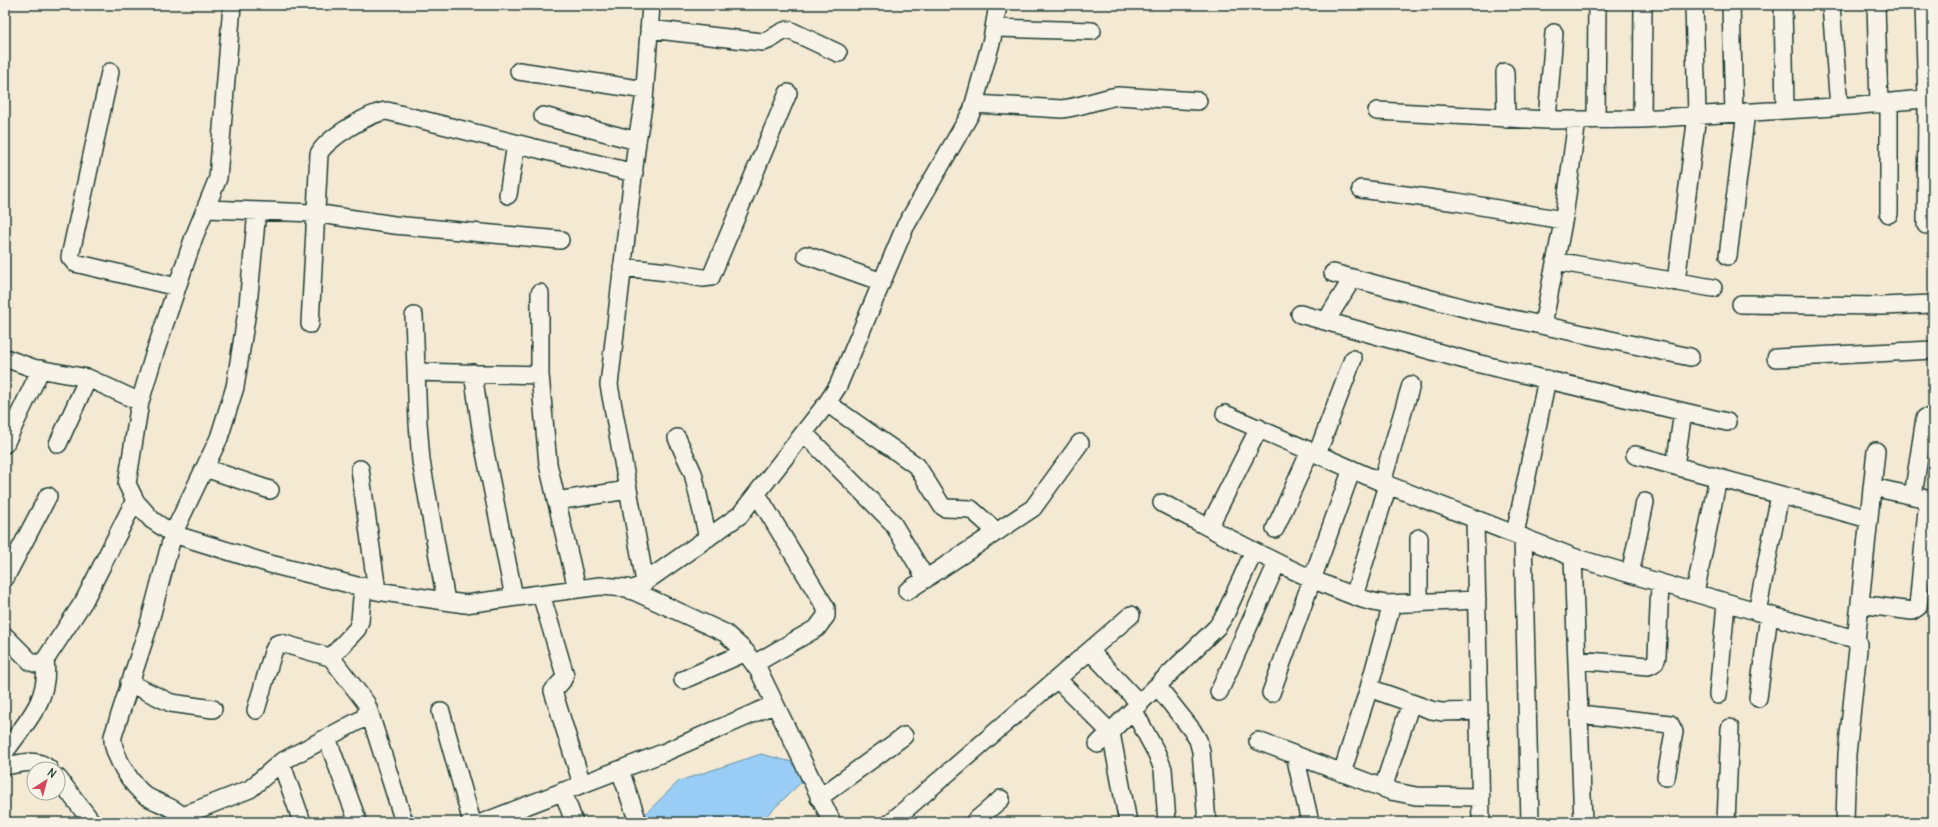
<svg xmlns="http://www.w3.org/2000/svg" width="1938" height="827" viewBox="0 0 1938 827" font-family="Delius,sans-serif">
  <rect width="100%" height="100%" fill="#f4e9d3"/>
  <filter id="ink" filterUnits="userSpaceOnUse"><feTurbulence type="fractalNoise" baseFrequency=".025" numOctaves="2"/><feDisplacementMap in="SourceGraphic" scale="8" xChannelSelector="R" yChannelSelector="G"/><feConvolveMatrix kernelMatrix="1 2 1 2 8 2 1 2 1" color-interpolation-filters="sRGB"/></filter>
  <g filter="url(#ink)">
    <path fill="#99cdf6" stroke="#6893a8" d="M761,754L816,768L760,822H637L679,781Z
      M410,811L420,822H385Z"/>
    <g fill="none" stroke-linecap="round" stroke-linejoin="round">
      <defs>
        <path id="minor" d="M232,5L218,178L194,237L154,355L140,402L127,484L136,502L152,520L173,534L270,564L377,591L465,604L600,586L627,588L725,633L744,650L759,671L832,822
          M1731,5L1734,113
          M1783,5L1785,110
          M1831,5L1839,107
          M1876,5L1879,104
          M1924,5L1927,99L1926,225
          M995,28L1092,31
          M649,29L762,42C773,41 779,30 789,30L838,53
          M519,71L645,90
          M110,72L70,257L75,263L177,287
          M1505,72L1506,119
          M974,104L1062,109C1081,107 1099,99 1118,96L1198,101
          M1377,111L1547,120L1642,119L1850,106L1933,98
          M543,116L637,141
          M1596,119L1597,5
          M1642,119L1643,5
          M1547,120L1554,33
          M1361,189L1457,202L1563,220
          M508,195L516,144
          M206,209L314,213L394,225L560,240
          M1889,214V103
          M806,255L882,282
          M1728,256L1746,112
          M1555,261L1713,288
          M622,267L668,272L703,278L711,277L788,93
          M1333,273L1476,311L1690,357
          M1676,282L1697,115L1694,5
          M540,293V375L548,464L577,589
          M1741,304L1882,306L1933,304
          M1300,314L1476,363L1727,422
          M414,316L418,423L421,461L446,601
          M1326,321L1352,279
          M310,324L319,154C325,139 371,112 387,111L634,173
          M1543,325L1564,217L1577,120
          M5,358L33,368L88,378L140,402
          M1776,358L1933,350
          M416,372L540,375
          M473,373L483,442L514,597
          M827,403L917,466L942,506L945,508L971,509L997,532
          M1225,414L1388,485L1573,557L1769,615L1855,639L1858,643V649L1847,754L1845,822
          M804,433L892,522L926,579
          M677,438L693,473L708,538
          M5,444L41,369
          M58,444L88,378
          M1317,454L1353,359
          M1635,455L1869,519
          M1675,466L1683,412
          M205,468L270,490
          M360,469L377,591
          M1382,482L1411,385
          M1872,487L1923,498
          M1913,496L1925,418
          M556,501L628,490
          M1162,503C1218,532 1273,563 1331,587C1349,594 1366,602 1386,604L1477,600
          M1475,519L1481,822
          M1209,527L1259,428
          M1275,529L1310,451
          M1515,534L1547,379
          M1523,537L1530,822
          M1573,557L1583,822
          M1630,574L1645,502
          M5,578L48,496
          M645,582L609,385L637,141L644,100L651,5
          M632,591L740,515L827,403L838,386L905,227L972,111L992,39L998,5
          M907,591L1033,508L1080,443
          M1695,593L1718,478
          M541,594L565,675L562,681L553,691L582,784
          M1354,596L1388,485
          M1419,603V538
          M1860,604L1912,611L1918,607L1928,499
          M1757,612L1780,495
          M5,636L31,662L37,664L45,660L84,601L135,500
          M1856,641L1876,451
          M1090,651L1140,704
          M1577,660L1648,666C1654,664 1656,662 1657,656L1660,583
          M754,664L817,628L826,616V608L757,494
          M1057,679L1111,733L1128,822
          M683,680L746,652
          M129,683L171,703L213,709
          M1158,687L1192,730L1198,740L1201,751L1207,822
          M1369,688L1431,710L1442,712L1479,711
          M1219,692L1277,563
          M1271,693L1352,469
          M1718,695L1726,603
          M1758,698L1769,615
          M368,708L404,822
          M256,710L273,652L277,644L281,643L333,658
          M1134,711L1157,754L1163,769L1167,822
          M441,712L472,822
          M1579,714L1670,724L1674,732L1666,777
          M327,738L358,822
          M1258,741L1391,791L1416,796L1481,797
          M1098,744L1217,627L1225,615L1254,551
          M5,752C27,720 50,701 45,660
          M1295,755L1310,822
          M281,762L302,822
          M5,766C19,764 37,757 49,769
          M620,770L638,822
          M1342,773L1369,688L1392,604
          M58,778L92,822
          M1383,788L1411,703
          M563,791L574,822
          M819,798L904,736
          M174,822L194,811L250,789L281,762L364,718L368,708L366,703L333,660V655L357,629L360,621L363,586
          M187,822C179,808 159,804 146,796C132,786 111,753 113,736L148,628L173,534L219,438L235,387L248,305L257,211
          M484,822L663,753L775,704
          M891,822L1131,615
          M974,822L1001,799
          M1726,822L1730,728"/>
      </defs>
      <use href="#minor" stroke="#1f3d34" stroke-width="20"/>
      <use href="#minor" stroke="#f7f3e8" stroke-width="17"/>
    </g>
  </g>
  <rect width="1938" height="827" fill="none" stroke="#f7f3e8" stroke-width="20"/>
  <rect x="10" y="10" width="1918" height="807" fill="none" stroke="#1f3d34" stroke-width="1.5" filter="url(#ink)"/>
  <g transform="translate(46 781) rotate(36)"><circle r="19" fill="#f7f3e8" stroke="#a1aaa0"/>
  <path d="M0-3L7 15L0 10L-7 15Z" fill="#d1495b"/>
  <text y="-6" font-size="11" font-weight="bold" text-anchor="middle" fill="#1f3d34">N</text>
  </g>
</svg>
